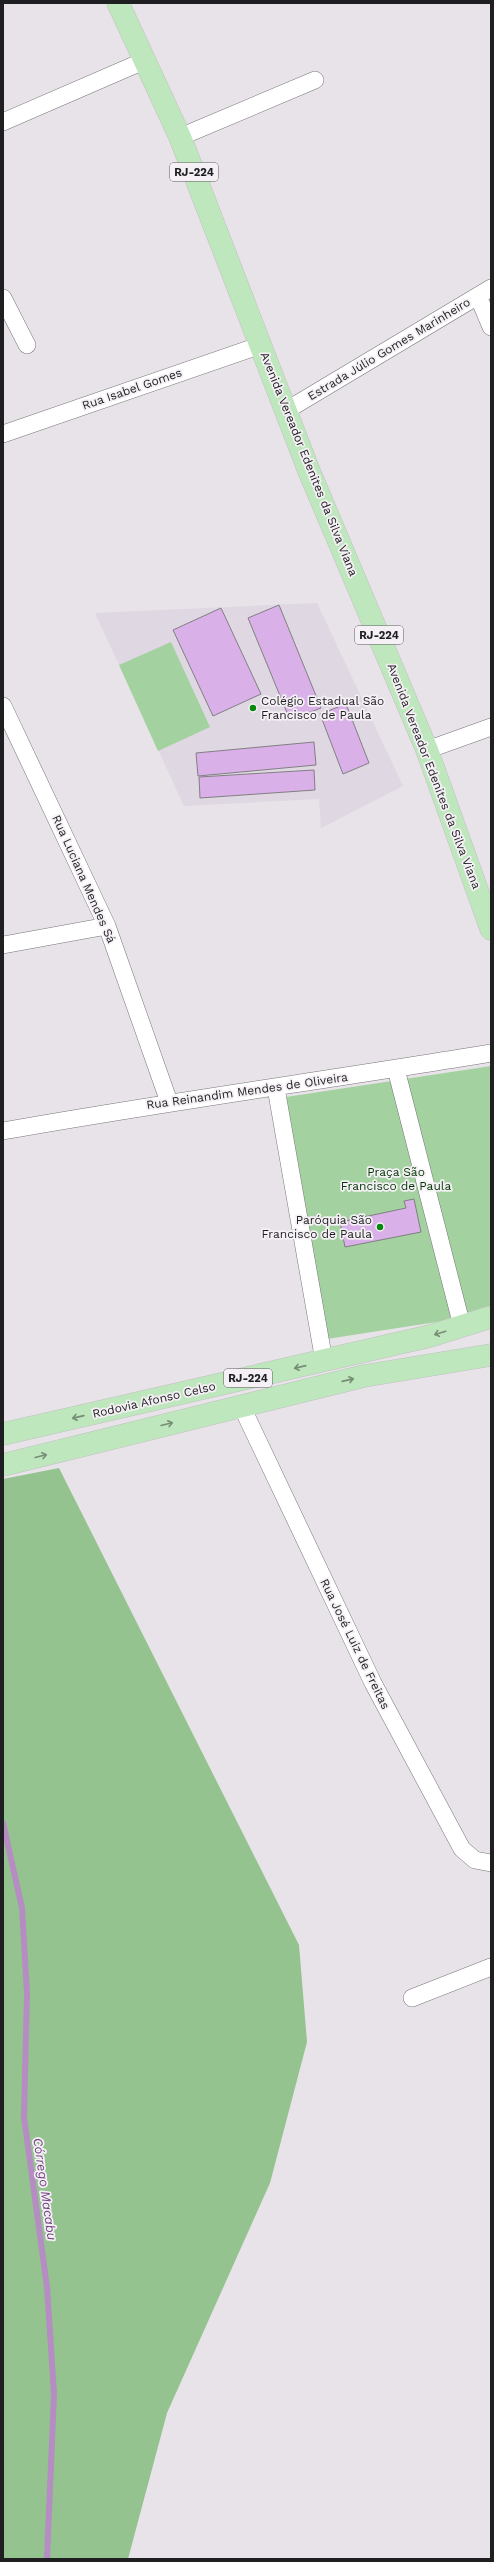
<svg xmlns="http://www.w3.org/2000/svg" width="494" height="2562" viewBox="0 0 494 2562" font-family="'Work Sans',sans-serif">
  <rect width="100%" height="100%" fill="#e7e3e8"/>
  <path fill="#dfd7e2" d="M317,603L403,786L321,828L319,799L184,806L95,613Z"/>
  <path fill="#a3d19f" d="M171,642L210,727L158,751L119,665Z
    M491,1066V1308L475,1316L327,1339L286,1097Z"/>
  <path fill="#94c390" d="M59,1468L299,1945L307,2042L270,2183L167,2413L128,2559H3V1479Z"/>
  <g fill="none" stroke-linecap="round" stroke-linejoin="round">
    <path stroke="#b58dc2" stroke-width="6" d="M3,1823L22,1908L27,1993L24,2117L47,2287L54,2394L47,2559"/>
  </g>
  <path fill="#d9b0e7" stroke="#827f83" d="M279,605L321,708L290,720L248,618Z
    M221,608L261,694L213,716L173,630Z
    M346,704L369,763L343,774L320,714Z
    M314,742L316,765L198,776L196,753Z
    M314,770L315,790L200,798L199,777Z
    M414,1199L421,1232L345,1247L340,1222L406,1208L404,1201Z"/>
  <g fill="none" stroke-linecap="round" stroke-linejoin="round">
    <defs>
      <path id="street" d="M3,122L146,60
        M180,137L315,80
        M478,296L491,327
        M3,298L27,345
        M287,410L491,288
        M3,434L261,345
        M3,706L107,926L169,1102
        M427,750L491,727
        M3,945L107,926
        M396,1069L462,1326
        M276,1088L324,1361
        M3,1131C165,1102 328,1080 491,1053
        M241,1405L373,1683L462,1849L475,1860L491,1863
        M412,1998L491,1967"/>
      <path id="primary" d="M118,3L180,137L309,471L427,750L491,929
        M3,1434L430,1336L491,1317
        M3,1465L364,1376L491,1355"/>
    </defs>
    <use href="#street" stroke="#79767a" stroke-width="18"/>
    <use href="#primary" stroke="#c0c0c1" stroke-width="23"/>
    <use href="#street" stroke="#fff" stroke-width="17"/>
    <use href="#primary" stroke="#bfe7bd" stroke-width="22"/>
  </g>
  <defs><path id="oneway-shaft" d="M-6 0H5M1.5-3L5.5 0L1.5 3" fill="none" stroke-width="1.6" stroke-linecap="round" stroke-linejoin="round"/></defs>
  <g stroke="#778d76">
    <use href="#oneway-shaft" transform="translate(440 1333) rotate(163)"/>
    <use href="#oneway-shaft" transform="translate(300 1367) rotate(167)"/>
    <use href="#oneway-shaft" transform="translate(348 1380) rotate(-13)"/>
    <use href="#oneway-shaft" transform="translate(78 1417) rotate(167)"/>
    <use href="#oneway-shaft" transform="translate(167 1424) rotate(-14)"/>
    <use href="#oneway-shaft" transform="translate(41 1456) rotate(-14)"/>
  </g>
  <g fill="#07880f" stroke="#f4f0f5" stroke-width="1.5">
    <circle cx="253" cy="708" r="4"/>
    <circle cx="380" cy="1227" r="4"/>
  </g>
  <g text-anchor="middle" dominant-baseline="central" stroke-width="3.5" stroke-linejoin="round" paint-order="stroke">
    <g fill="#f4f0f5" stroke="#5f5d60" stroke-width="1">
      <rect x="170" y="163" width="48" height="18" rx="3"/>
      <rect x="355" y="626" width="48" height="18" rx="3"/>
      <rect x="224" y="1369" width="48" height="18" rx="3"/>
    </g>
    <g font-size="11" font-weight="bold" fill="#1f1e20">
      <text x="194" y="172">RJ-224</text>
      <text x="379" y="635">RJ-224</text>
      <text x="248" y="1378">RJ-224</text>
    </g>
    <g font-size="12" fill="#1f1e20" stroke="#f4f0f5">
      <text transform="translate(389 349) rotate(-31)">Estrada Júlio Gomes Marinheiro</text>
      <text transform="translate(132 389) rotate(-19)">Rua Isabel Gomes</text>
      <text transform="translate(309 464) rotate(68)">Avenida Vereador Edenites da Silva Viana</text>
      <text transform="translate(434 776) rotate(69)">Avenida Vereador Edenites da Silva Viana</text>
      <text transform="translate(84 879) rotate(66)">Rua Luciana Mendes Sá</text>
      <text transform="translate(247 1091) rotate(-8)">Rua Reinandim Mendes de Oliveira</text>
      <text transform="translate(154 1400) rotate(-13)">Rodovia Afonso Celso</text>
      <text transform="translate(355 1644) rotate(64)">Rua José Luiz de Freitas</text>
    </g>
    <g font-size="12" fill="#1f1e20" stroke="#f4f0f5" text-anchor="start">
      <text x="261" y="701">Colégio Estadual São<tspan x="261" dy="14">Francisco de Paula</tspan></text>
      <text x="372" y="1220" text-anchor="end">Paróquia São<tspan x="372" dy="14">Francisco de Paula</tspan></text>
    </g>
    <g font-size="12" fill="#033604" stroke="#f4f0f5">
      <text x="396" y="1172">Praça São<tspan x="396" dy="14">Francisco de Paula</tspan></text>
    </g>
    <g font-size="13" font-style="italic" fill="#713f81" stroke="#f4f0f5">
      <text transform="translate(45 2189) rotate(82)">Córrego Macabu</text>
    </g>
  </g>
  <rect width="494" height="2562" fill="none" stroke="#1f1e20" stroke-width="8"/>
</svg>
